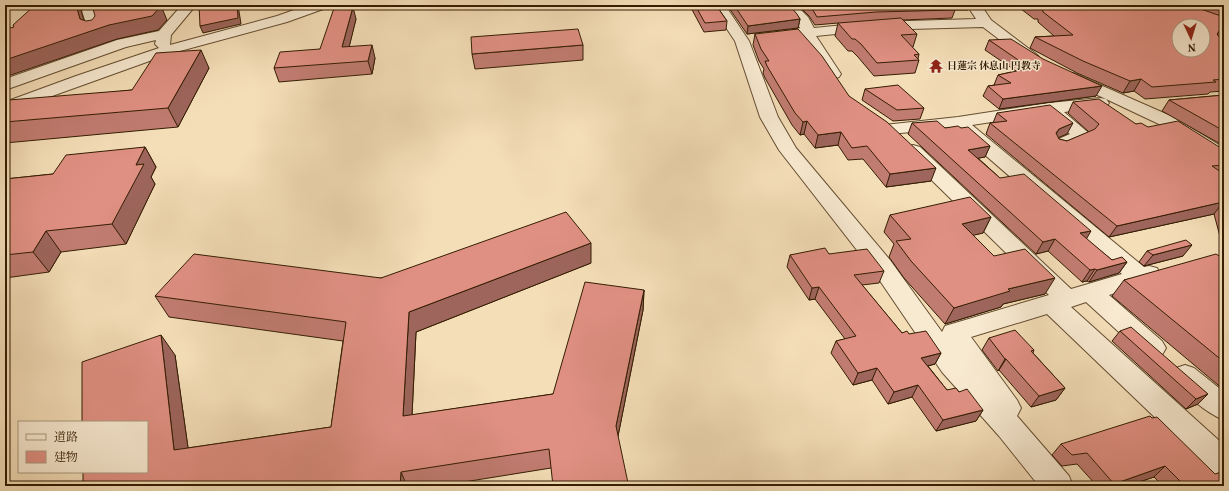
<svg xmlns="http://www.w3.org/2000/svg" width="1229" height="491" viewBox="0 0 1229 491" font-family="Vollkorn,'Noto Serif JP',serif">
  <rect width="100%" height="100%" fill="#f4deb8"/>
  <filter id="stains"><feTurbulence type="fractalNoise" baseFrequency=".005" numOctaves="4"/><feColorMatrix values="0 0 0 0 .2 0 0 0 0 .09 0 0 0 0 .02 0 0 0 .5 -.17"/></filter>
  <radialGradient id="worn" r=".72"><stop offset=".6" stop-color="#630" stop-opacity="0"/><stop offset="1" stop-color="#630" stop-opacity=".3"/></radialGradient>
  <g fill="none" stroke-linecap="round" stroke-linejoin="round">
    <defs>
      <path id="minor" d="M88,5H110L108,8L100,10L96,12L101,29L99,32L94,33L89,32L82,11Z
        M182,5H196L171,35L170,45L277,16L308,5H328L326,8L287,22L169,54L5,113V102L76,76L159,48L155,44L156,40L126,47L5,90V79L117,40L159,31Z
        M711,5H725L749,41L778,117L796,148L890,260L942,332L945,326L1049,295L906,155L904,151L906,147L913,145L920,147L1071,289L1122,274L954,128L890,134L884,133L881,129L884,125L958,117L1049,103L1100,98L1106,99L1067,81L1065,78L1067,75L1073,73L1173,117L1224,148V162L1217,160L1161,125L1106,99L1109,103L1106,107L1064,112L1091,135L1088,139L1068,149L1061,151L1054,149L1052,145L1054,141L1070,134L1045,114L972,125L1144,267L1149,266L1157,268L1160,274L1157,280L1109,295L1162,341L1166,348L1162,355L1153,358L1144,355L1086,302L1071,307L1224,445V478L1214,474L1047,314L971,337L1017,400L1021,408L1017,416L1069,476L1073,486H1039L999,436L942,372L874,272L779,150L760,117L735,41Z
        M781,5H796L808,17L814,28L874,22L976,19L967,5H981L991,20L1036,54L1039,57L1036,60L1031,62L1026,60L983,27L874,30L816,36L841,74L839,77L833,79L827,77L801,38L791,37L789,34L791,31L800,28L797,22Z
        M1185,365L1194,368L1224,392V420C1208,414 1179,391 1172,376L1176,368Z"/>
    </defs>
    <use href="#minor" stroke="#644d30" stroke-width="2"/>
    <use href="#minor" fill="#f8ead1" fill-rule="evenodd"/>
  </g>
  <path fill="#c17c71" stroke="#341d02" d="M670,5H716L727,21L726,30L704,32L690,6L672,8Z
    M727,5H789L800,19L798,28L747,34Z
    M798,5H970L968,10H955L952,18L903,20L917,34L913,47H912L919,54L918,59L919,60L915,73L874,76L858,57L852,51H848L835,36L838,23L815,25L809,16Z
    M1016,5H1224V91L1210,92L1208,94L1145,99L1134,91L1123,93L1077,73L1030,48L1035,37L1054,36L1038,22V19H1034Z
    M356,19L349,46L375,58L372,74L279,82L274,68L320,49Z
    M755,34L849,96L931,181L886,187L863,159L848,160L838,145L815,148L804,134L800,135L792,125L765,78L763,73L764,69L759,61L753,45Z
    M989,40L1096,96L999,109L983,96L988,86L995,85H994L998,75L1016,71L985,50Z
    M583,45V60L475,69L472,54Z
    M209,68L178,127L5,143V104L132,90Z
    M865,89L924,108L920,119L893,121L862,100Z
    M1224,95V146L1162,111L1169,100Z
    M1073,102L1136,124L1224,150V244H1222L1214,214L1109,237L986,134L990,123H993L997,113L1067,134L1058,137L1059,139L1067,141L1089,132L1068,113Z
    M912,123L945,128H961L990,146L985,157L978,158L1000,178L1086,239L1112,260L1127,262L1119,273L1089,282L1087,281L1082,282L1048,251L1036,254L908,134Z
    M145,147L156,167L151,177L155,184L126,244L61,252L49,272L5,278V179L53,174Z
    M890,215L991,217L983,233L973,235L994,256L1045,294L1003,304L1001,307L945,324L904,278L889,257L894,244L884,232Z
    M1147,251L1183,256L1144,266L1139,262Z
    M829,254L884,271L879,283L862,285L902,333L909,334L941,353L935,364L928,366L947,390L959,392L983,410L976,421L936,431L912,397L888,404L872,380L853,385L831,353L836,341L845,339L815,299L809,300L787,267L790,255Z
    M1224,259V390L1112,296L1124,280Z
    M591,263L416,332L412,415L553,394L644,290L643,310L618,436L551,468L439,486H83L175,355L188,448L331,427L343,341L169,317L155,296L381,278Z
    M1120,331L1208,394L1198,404L1186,409L1112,341Z
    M989,338L1034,350L1033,353L1065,388L1056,400L1031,407L999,370L998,371L982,350Z
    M1061,444L1215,474L1224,486H1163L1154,477L1127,486H1097L1077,464L1062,466L1052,455Z"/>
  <path fill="#9d655c" stroke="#341d02" d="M76,5H86L81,10L87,32L161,6L167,20L158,30L117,39L5,77V60L80,19Z
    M237,5H238L241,24L203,33L200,26Z
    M673,5H690V6L672,8Z
    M353,7L356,19L346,60L342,47Z
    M800,19L798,28L747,34L748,26Z
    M1224,28V31L1219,38L1217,34L1220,30Z
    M372,45L375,58L372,74L368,61Z
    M201,50L209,68L178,127L168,108Z
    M1141,79L1134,91L1123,93L1130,81Z
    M1102,86L1096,96L999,109L1003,99Z
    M807,121L804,134L800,135L803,122Z
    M1073,123L1067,134L1053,140L1059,129Z
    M841,132L838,145L815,148L818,135Z
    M990,146L985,157L963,161L968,150Z
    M145,147L156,167L151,177L155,184L126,244L112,224L136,165Z
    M936,168L931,181L886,187L890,174Z
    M1223,202L1214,214L1109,237L1117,226Z
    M991,217L983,233L954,240L962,224Z
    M46,231L61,252L49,272L33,252Z
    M1091,231L1084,243L1080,233Z
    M1055,239L1048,251L1036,254L1043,242Z
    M591,243V263L416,332L411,436L403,416L409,312Z
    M1192,245L1183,256L1144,266L1153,255Z
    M1127,262L1119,273L1089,282L1097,270Z
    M1095,269L1087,281L1082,282L1090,270Z
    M1055,278L1045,294L1003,304L1001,307L945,324L954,308L1008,289Z
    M819,287L815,299L809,300L812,288Z
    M644,290L643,310L616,446V426Z
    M161,335L175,355L191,469L174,450Z
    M941,353L935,364L915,369L921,358Z
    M1005,359H1006L999,370L998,371Z
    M877,368L872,380L853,385L858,373Z
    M918,385L912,397L888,404L894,392Z
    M1065,388L1056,400L1031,407L1039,396Z
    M1208,394L1198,404L1186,409L1196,399Z
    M983,410L976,421L936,431L943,420Z
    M1165,466L1154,477L1127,486H1112L1114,484Z
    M401,472L407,486H400Z"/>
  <path fill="#e09083" stroke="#341d02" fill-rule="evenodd" d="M35,5H76L80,19L86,21L92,20L95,16L92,5H160L161,6L152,16L109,25L5,60V29L14,27L13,25Z
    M199,5H237L238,18L200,26Z
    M695,5H716L727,21L705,23Z
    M734,5H789L797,14L800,19L748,26Z
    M808,5H949L955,10L876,12L817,17L811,7Z
    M1034,5H1189L1224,17V28L1220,30L1217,34L1220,38H1224V79L1213,80L1216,82L1152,87L1141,79L1130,81L1083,61L1035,37L1073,35L1043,12L1042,8L1039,9ZM1179,26H1203V50H1179Z
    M353,7L342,47L372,45L368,61L274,68L280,52L320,49L334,8Z
    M901,18L917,34L901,35L919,54L914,55L919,60L877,63L861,44L855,39H852L838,23Z
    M578,29L583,45L472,54L471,37Z
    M798,29L822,56L849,96L887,122L936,168L890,174L867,146L852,148L841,132L818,135L807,121L803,122L795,113L767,66L765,61H769L761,49L755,34Z
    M1011,39L1043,59L1102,86L1003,99L988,86L1011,83L998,75L1030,68L989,40Z
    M201,50L168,108L5,122V104L9,100L132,90L156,53Z
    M898,85L924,108L897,110L865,89Z
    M1224,95V131L1169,100Z
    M1099,99L1136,124L1141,123L1148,127L1178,121L1224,150V165L1212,166L1224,174V206L1223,202L1117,226L990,123L1007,121L997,113L1050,105L1073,123L1059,129L1056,133L1059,139L1067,141L1095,129L1099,124L1073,102Z
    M937,121L945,128L958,126L961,128L968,127L990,146L968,150L1000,178L1024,174L1091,231L1080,233L1112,260L1122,257L1127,262L1097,270L1095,269L1090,270L1055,239L1043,242L912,123Z
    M145,147L136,165L144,164L112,224L46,231L33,252L5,255V179L53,174L66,155Z
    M970,197L991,217L962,224L994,256L1025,249L1055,278L1008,289L1010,291L954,308L911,261L896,241L911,239L890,215Z
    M566,212L591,243L409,312L403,416L553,394L585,282L644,290L616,426L628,483L630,486H553L549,449L401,472L400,486H323V484L312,486H83V472H147V422H82V362L161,335L174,450L331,427L346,322L155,296L194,254L381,278Z
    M1186,240L1192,245L1153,255L1147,251Z
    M825,248L829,254L867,249L884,271L854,275L902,333L907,331L909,334L926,331L941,353L921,358L947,390L956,388L959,392L967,389L983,410L943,420L918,385L894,392L877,368L858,373L836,341L856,336L819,287L812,288L790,255Z
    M1216,254L1224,259V362L1124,280Z
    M1131,327L1208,394L1196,399L1120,331Z
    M1015,330L1034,350L1031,351L1065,388L1039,396L1006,359H1005L989,338Z
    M1150,416L1152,418L1157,417L1215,474L1224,471V486H1185L1165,466L1114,484L1087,453L1072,455L1061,444Z"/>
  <defs>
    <symbol id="temple-bare" viewBox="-9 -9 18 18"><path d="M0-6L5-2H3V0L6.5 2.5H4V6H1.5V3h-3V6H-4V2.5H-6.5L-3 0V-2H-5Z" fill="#8f2418" stroke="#f8ead1" stroke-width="2.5" paint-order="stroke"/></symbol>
  </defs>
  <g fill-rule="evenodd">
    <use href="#temple-bare" x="926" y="56" width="20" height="20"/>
  </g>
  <g text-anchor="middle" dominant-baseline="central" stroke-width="3" stroke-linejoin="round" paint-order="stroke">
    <g font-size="10" font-weight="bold" fill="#341d02" stroke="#f8ead1" text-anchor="start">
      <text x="947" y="66">日蓮宗 休息山 円教寺</text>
    </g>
  </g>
  <rect width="1229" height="491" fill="none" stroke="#f4deb8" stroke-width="20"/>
  <rect x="6" y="6" width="1217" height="479" fill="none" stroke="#341d02" stroke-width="2"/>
  <rect x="10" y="10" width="1209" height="471" fill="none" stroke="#341d02"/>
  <rect x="18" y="421" width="130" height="52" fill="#f8ead1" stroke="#aa987e"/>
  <rect x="26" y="434" width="20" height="6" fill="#f8ead1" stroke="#aa987e"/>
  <text x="54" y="441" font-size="12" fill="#341d02">道路</text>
  <rect x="26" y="451" width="20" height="12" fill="#e09083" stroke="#aa987e"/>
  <text x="54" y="461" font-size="12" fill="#341d02">建物</text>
  <g transform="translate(1191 38) rotate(176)"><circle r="19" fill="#f8ead1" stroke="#aa987e"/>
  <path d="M0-3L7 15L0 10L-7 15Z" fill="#8f2418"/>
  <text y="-6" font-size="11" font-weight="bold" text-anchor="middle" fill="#341d02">N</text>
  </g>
  <rect width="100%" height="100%" filter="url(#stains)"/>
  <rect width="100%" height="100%" fill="url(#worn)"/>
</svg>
